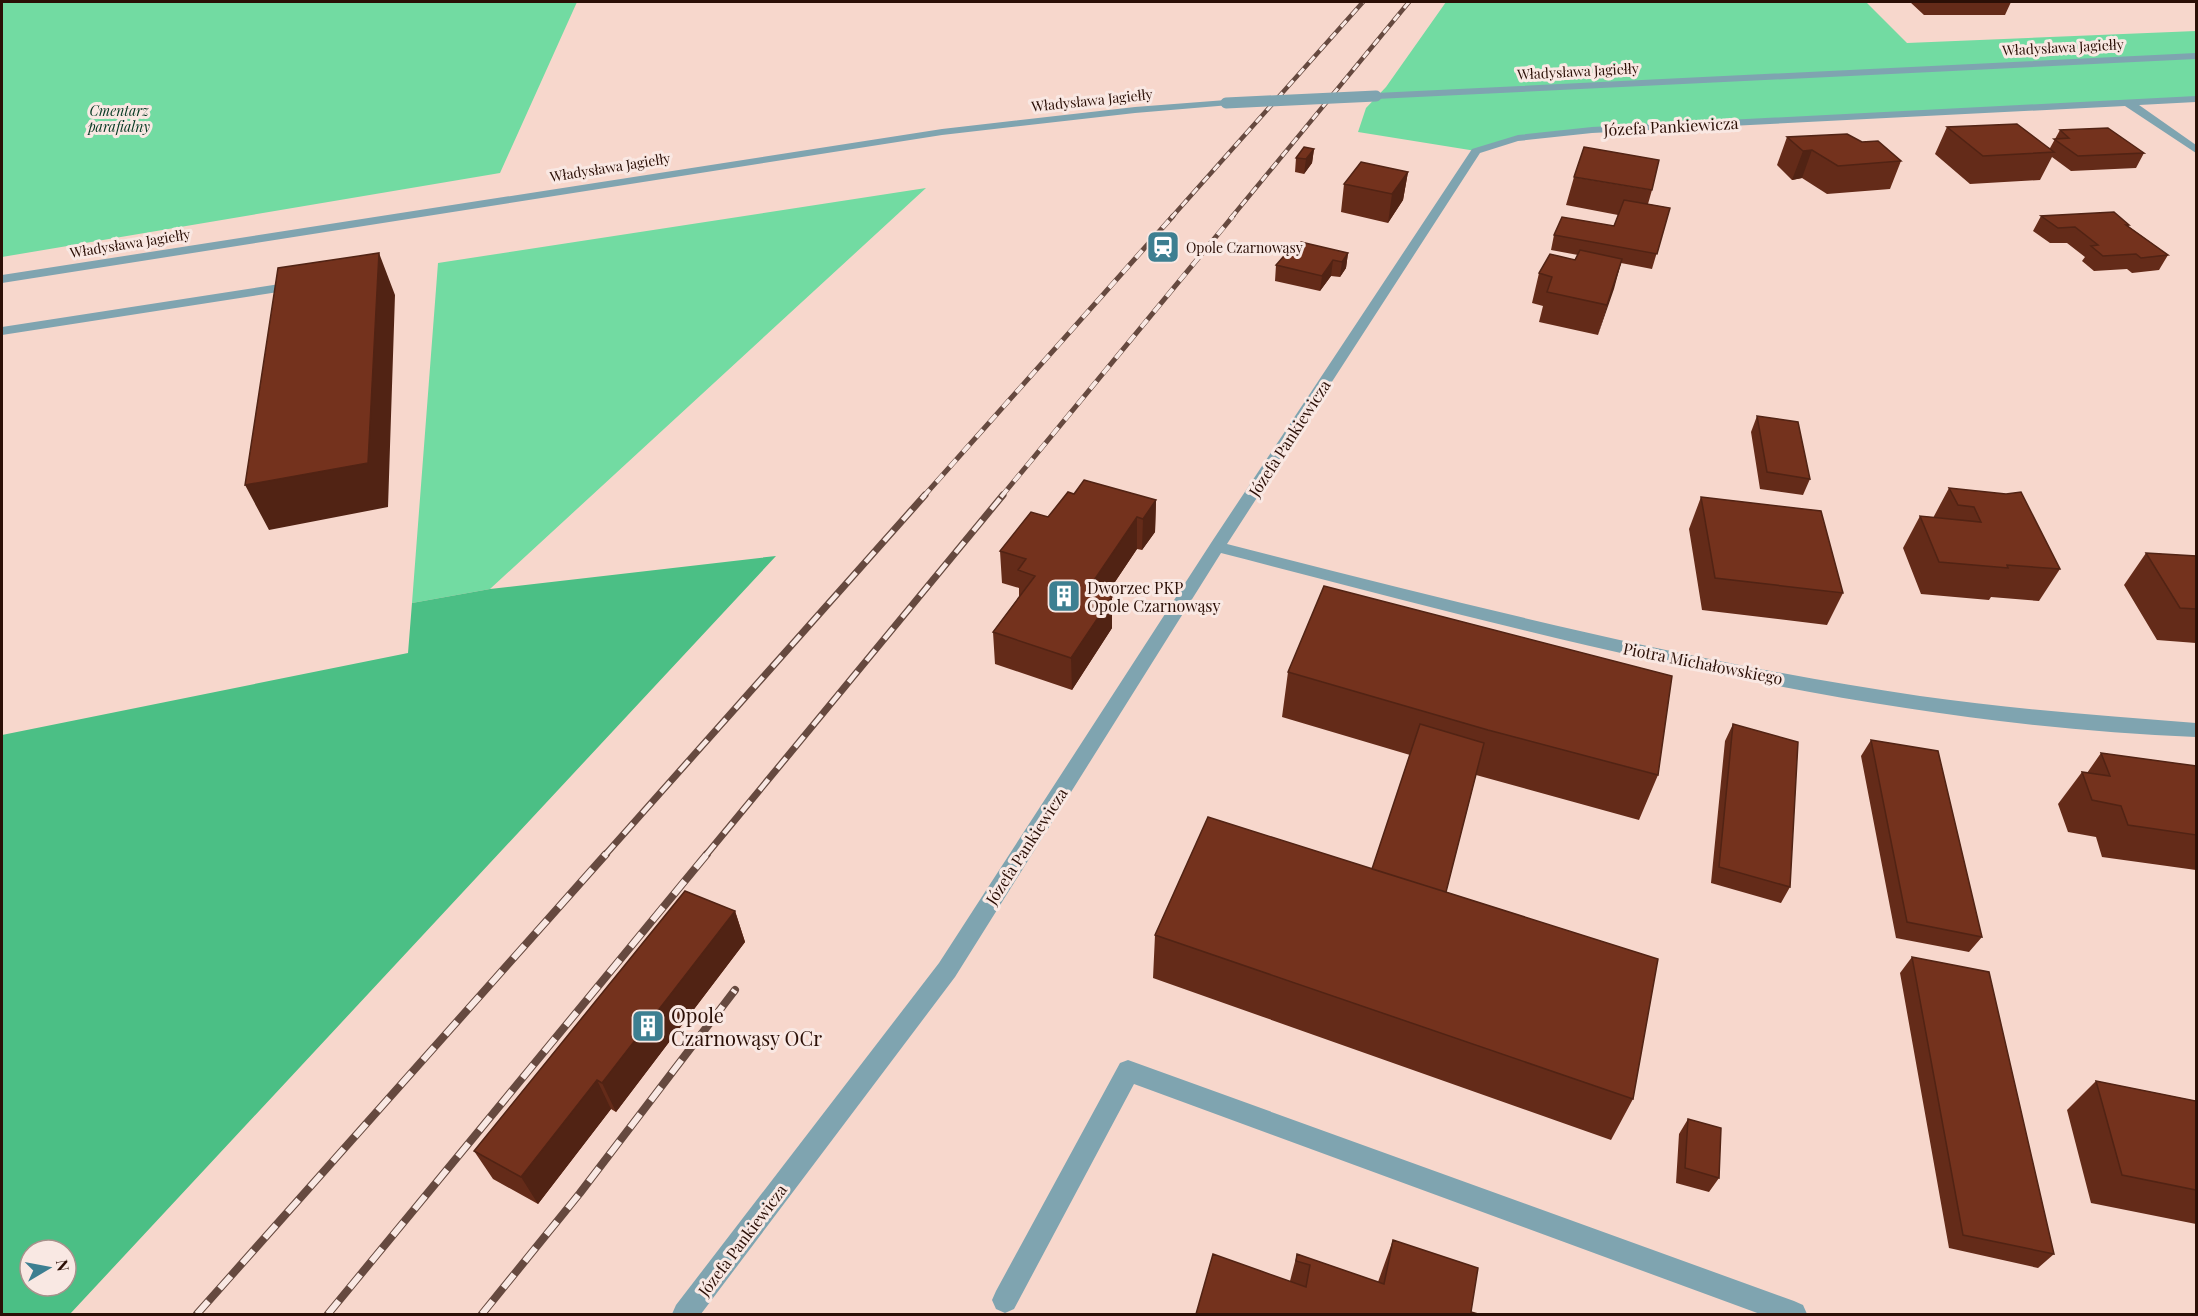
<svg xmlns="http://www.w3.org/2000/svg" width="2198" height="1316" viewBox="0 0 2198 1316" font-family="'Playfair Display',serif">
  <rect width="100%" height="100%" fill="#f7d7cc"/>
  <path fill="#72dba2" d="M2,2H577L500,173L2,257Z
    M1446,2H1866L1907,43L2196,31V99L1675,125L1522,137L1476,151L1358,132L1366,108L1386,87Z
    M926,188L490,589L412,603L438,263Z"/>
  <path fill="#4bbf85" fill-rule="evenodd" d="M776,556L70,1314H2V735L408,653L412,603L490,589ZM30,1250H66V1286H30Z"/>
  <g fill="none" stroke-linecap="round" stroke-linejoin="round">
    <path fill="#7fa4b0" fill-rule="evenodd" d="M2196,53V59L1376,99L1371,96L1376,93Z
      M2196,96V102L2139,105L2196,145V153L2125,106L1592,133L1518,141L1480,153L1227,544C1456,602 1686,662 1920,696C2011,709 2104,716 2196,723V737C1865,724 1541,636 1221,553L955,977L701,1314H672L676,1305L939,963L1211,543L1472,149L1518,135L1592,127Z
      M1226,100L1231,103L1230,105L1135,113L942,135L2,283V275L942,129L1135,107Z
      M299,281L306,285L304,288L2,335V327Z
      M1128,1060L1794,1301L1803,1305L1807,1314H1760L1134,1084L1014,1309L1005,1313L996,1309L992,1300L996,1291L1120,1063Z"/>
    <defs>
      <path id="rail-far3" d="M1171,218L1363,2
        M1231,218L1409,2"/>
      <path id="rail-far2" d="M923,497L1173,216
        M1001,497L1233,216"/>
      <path id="rail-far1" d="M605,855L925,495
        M706,855L1003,495"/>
      <path id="rail" d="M197,1314L606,854
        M328,1314L707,854
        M482,1314L580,1193L735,990"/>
    </defs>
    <use href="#rail-far3" stroke="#66493f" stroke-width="4.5"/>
    <use href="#rail-far2" stroke="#66493f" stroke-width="5"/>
    <use href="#rail-far1" stroke="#66493f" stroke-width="7"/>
    <use href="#rail" stroke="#66493f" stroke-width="8"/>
    <use href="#rail-far3" stroke="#f9e8e3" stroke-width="3" stroke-dasharray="8" stroke-linecap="butt"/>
    <use href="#rail-far2" stroke="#f9e8e3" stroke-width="4" stroke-dasharray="10" stroke-linecap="butt"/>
    <use href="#rail-far1" stroke="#f9e8e3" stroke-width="4.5" stroke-dasharray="14" stroke-linecap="butt"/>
    <use href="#rail" stroke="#f9e8e3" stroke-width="6" stroke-dasharray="17" stroke-linecap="butt"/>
    <path stroke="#7fa4b0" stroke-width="11" d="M1226,103L1376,96"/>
  </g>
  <path fill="#642b19" d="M1910,2H2011L2005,15H1924Z
    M1947,127L2050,148L2060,130L2144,153L2136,168L2071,171L2052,157L2040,180L1970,184L1935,154Z
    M1787,137L1862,142L1901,161L1890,189L1827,194L1802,178L1792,180L1777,165Z
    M1314,149L1312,163L1304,174L1295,172L1296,158Z
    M1408,172L1403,200L1388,223L1341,212L1344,184Z
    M1574,177L1652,190L1648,204L1670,208L1652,269L1621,263L1598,335L1539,322L1543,306L1532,303L1539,273L1575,260L1578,255L1551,250L1554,235L1614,226L1618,215L1566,205Z
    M2041,216L2129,225L2128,226L2168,255L2159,270L2132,273L2127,269L2094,271L2082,261L2085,257L2067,243H2050L2033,231Z
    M1295,250L1348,253L1346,268L1340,277L1331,276L1320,291L1275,281L1276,265Z
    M1757,416L1810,479L1803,495L1760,489L1751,432Z
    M1949,488L2060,569L2039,601L1991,597L1989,600L1921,594L1903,548L1920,516L1933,518Z
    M1701,497L1843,593L1827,625L1702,610L1689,529Z
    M1156,500L1155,532L1142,550L1137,549L1106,595L1112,597V628L1072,690L995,664L993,632L1019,597V588L1002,583L1000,551L1048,517Z
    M2146,553L2196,556V643L2157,640L2124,585Z
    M1288,672L1658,775L1639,820L1476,775L1446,892L1633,1099L1611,1140L1153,978L1155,935L1372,869L1410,755L1282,717Z
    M1733,724L1790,887L1781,903L1711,883L1725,741Z
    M1871,740L1982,937L1969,952L1896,938L1861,756Z
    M2101,753L2196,766V870L2102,857L2096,837L2068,832L2058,804L2082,772L2087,773Z
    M735,911L745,942L616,1112L611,1109L538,1204L493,1179L474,1151Z
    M1912,957L2054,1254L2038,1268L1949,1248L1900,973Z
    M2096,1081L2196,1101V1224L2091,1203L2067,1110Z
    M1688,1119L1719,1178L1709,1192L1676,1183L1679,1134Z
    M1393,1240L1471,1312L1196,1314L1290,1281L1297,1254L1378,1282Z"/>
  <path fill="#512314" d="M1314,149L1312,163L1304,174L1306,159Z
    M1812,150L1802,178L1792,180L1803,151Z
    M1408,172L1403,200L1388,223L1392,194Z
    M379,253L395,295L388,507L269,530L245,485Z
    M1348,253L1346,268L1340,277L1342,262Z
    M1622,259L1614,289L1598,335L1607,305Z
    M1333,260L1331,276L1320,291L1322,276Z
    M1156,500L1155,532L1142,550L1143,519Z
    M1137,517V549L1089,621L1088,589Z
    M1112,597V628L1072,690L1071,658Z
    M735,911L745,942L616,1112L602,1083Z
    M597,1080L611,1109L538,1204L521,1177Z"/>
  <path fill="#74321d" stroke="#512314" stroke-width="1.5" d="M2017,124L2054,152L1983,156L1947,127Z
    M2108,128L2144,153L2078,156L2054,139L2069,138L2060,130Z
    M1847,134L1862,142L1878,141L1901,161L1838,166L1812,150L1803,151L1787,137Z
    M1304,147L1314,149L1306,159L1296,158Z
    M1584,147L1659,160L1652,190L1574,177Z
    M1361,162L1408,172L1392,194L1344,184Z
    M1624,200L1670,208L1657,254L1554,235L1562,217L1614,226Z
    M2114,212L2129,225H2126L2168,255L2141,258L2136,254L2103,256L2091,246L2098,245L2075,227L2058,228L2041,216Z
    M1301,242L1348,253L1342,262L1333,260L1322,276L1276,265L1290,249L1295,250Z
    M1580,250L1622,259L1607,305L1547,292L1552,277L1539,273L1550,254L1575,260Z
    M379,253L368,463L245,485L278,268Z
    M1757,416L1798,422L1810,479L1767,472Z
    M1084,480L1156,500L1143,519L1137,517L1088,589L1112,597L1071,658L993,632L1035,576L1018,570L1026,559L1000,551L1031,512L1048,517L1068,492L1074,494Z
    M1949,488L2006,494L2021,492L2060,569L2007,565L2008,568L1939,562L1920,516L1981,522L1974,507L1958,505Z
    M1701,497L1821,511L1843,593L1715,578Z
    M2146,553L2196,556V609L2180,608Z
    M1324,586L1672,676L1658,775L1488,730L1288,672Z
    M1420,724L1484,743L1446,892L1372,869Z
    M1733,724L1798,742L1790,887L1719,867Z
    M1871,740L1938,751L1982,937L1907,922Z
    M2101,753L2196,766V835L2128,825L2121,806L2092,800L2082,772L2110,776Z
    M1208,817L1658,959L1633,1099L1155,935Z
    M685,891L735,911L602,1083L597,1080L521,1177L474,1151Z
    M1912,957L1989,972L2054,1254L1963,1235Z
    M2096,1081L2196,1101V1190L2122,1175Z
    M1688,1119L1721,1128L1719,1178L1685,1168Z
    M1393,1240L1478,1268L1471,1312L1478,1314H1196L1213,1254L1306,1287L1310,1265L1296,1261L1297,1254L1384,1284Z"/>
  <defs>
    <symbol id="station-square" viewBox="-11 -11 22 22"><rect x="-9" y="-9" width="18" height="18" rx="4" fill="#3d7f91" stroke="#f9e8e3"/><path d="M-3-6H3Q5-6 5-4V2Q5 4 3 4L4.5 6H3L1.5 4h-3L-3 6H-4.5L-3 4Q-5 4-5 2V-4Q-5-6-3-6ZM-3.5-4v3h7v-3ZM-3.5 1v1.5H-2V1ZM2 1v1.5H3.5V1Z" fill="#fff"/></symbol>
    <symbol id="building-square" viewBox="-11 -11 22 22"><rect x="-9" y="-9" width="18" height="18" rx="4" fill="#3d7f91" stroke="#f9e8e3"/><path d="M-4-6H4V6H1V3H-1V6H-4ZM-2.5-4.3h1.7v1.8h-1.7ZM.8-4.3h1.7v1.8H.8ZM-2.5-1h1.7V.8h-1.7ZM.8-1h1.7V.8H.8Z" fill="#fff"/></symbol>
  </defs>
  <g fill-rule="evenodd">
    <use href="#station-square" x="1144" y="228" width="38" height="38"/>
    <use href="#building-square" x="1045" y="577" width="38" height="38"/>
    <use href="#building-square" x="629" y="1007" width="38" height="38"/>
  </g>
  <g text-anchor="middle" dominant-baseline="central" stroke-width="6" stroke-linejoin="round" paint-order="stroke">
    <g font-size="14" fill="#2b0f06" stroke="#f9e8e3">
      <text transform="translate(2063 47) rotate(-3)">Władysława Jagiełły</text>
      <text transform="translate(1578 71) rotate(-3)">Władysława Jagiełły</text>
      <text transform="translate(1092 100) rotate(-6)">Władysława Jagiełły</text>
      <text transform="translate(610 167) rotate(-9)">Władysława Jagiełły</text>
      <text transform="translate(130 243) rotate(-9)">Władysława Jagiełły</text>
    </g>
    <g font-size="14" font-style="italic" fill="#053822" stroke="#f9e8e3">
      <text x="119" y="110">Cmentarz<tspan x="119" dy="16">parafialny</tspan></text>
    </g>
    <g font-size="14" fill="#2b0f06" stroke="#f9e8e3" text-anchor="start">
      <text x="1186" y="247">Opole Czarnowąsy</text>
    </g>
    <g font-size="16" fill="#2b0f06" stroke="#f9e8e3">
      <text transform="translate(1671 126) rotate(-3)">Józefa Pankiewicza</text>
      <text transform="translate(1289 438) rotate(-57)">Józefa Pankiewicza</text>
      <text transform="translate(1703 663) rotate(11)">Piotra Michałowskiego</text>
      <text transform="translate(1026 846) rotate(-57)">Józefa Pankiewicza</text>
      <text transform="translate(742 1240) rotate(-53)">Józefa Pankiewicza</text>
    </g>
    <g font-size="16" fill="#2b0f06" stroke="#f9e8e3" text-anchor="start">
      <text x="1087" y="587">Dworzec PKP<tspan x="1087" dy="18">Opole Czarnowąsy</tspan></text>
    </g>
    <g font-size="20" fill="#2b0f06" stroke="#f9e8e3" text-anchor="start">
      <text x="671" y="1014">Opole<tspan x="671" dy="23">Czarnowąsy OCr</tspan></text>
    </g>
  </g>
  <rect width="2198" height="1316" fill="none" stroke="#2b0f06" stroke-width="6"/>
  <g transform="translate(48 1268) rotate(80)"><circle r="28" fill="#f9e8e3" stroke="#a7918b" stroke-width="1.5"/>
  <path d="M0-4.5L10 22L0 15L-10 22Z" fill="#3d7f91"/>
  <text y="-9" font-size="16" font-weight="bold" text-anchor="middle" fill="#2b0f06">N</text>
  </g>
</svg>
